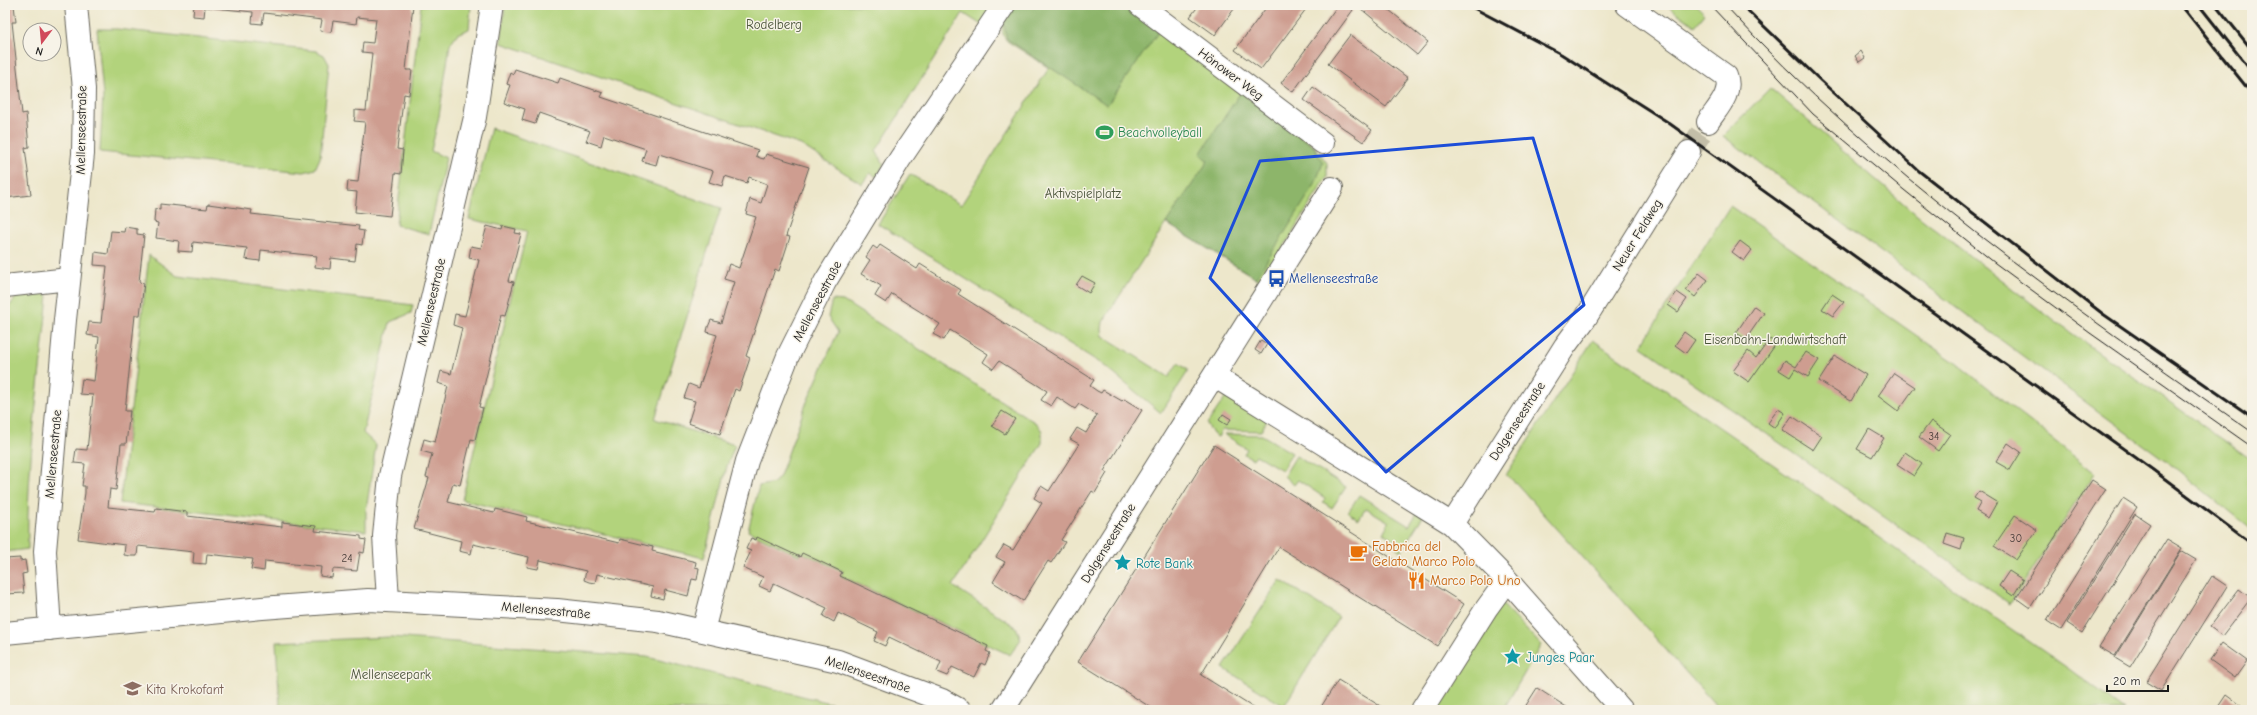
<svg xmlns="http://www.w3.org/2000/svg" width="2257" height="715" viewBox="0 0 2257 715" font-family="'Comic Neue',sans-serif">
  <rect width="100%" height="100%" fill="#f7f3e8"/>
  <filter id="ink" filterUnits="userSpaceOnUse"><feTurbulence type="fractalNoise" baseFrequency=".025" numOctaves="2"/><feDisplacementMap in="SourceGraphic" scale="8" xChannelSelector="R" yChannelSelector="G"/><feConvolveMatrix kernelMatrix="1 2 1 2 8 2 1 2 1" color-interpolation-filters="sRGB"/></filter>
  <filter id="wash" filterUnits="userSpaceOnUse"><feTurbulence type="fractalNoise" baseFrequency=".012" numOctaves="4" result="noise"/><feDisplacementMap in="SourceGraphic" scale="16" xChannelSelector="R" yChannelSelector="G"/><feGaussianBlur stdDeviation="0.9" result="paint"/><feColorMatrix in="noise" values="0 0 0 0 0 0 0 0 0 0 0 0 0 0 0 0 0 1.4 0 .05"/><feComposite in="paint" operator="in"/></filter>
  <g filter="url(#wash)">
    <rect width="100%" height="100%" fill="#ede7cb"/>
    <path fill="#b2d37b" stroke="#67784c" d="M421,5H471L469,29L457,34L450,44L439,116L431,151L446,158L429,234L396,225Z
      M505,5H997L983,26L963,13L876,151L884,164L877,177L870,173L862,184L801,145L501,43Z
      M1015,5H1124L1313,144L1327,163V177L1262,282L1166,223L1103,322L1102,329L1103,336L1169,377L1178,363L1187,369V373L1161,413L1102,364L878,224L910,174L961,205L1049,68L1007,41C996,27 1006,17 1015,5Z
      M1666,5H1696L1705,14L1695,26Z
      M97,29H117L316,51L324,55L329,64L320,158L315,169L304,172L100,152L103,95Z
      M1770,88L1918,216L2057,323L2252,460V530L2174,467L1723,136Z
      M491,128L721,208L655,419L735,445L727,466L704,558L462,500L527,231L469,219Z
      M1730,206L1956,363L2095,473L2010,604L1641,346Z
      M149,255L177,276L413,305L411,313L390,322L363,433L376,445L366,511V531L120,503Z
      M42,289L48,295C40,378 26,465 28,549L5,552V312L21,291Z
      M832,300L843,301L1036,423L1042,431V443L953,586L1016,627L1021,639L1010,655L841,576L843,571L801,552L800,556L748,531L759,486L774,483L780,476L806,404L838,332L828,317Z
      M1593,340L2069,669L2124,710H1720L1516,483L1506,475Z
      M1227,395L1268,419L1261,431L1222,430L1218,437L1213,434L1207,424Z
      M1224,434L1262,435L1292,453L1282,470L1256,455L1253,459L1244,454L1247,449Z
      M1296,456L1346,487L1332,508L1323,502L1325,498L1298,480L1294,485L1284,476Z
      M1359,495L1409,526L1417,513L1423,516L1401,551L1395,547L1398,542L1383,533L1389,522L1366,508L1359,519L1348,512Z
      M1280,580L1339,617L1284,706L1223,668Z
      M1499,601L1541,645L1503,710H1431Z
      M391,637L647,657L858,710H282L280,708L276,642Z"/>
    <path fill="#8db56b" stroke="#546844" d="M1014,5H1124L1159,31L1107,105L1007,39L1003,20Z
      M1241,92L1313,146L1323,163L1314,186L1256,278L1166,223L1208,161L1200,154Z"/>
    <g id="blocks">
      <path fill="#ce9d90" d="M5,5H14L16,22H12L22,114L26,113L29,147L25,148L31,195L5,198Z
        M194,5H413L406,70H412L409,95L404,94L397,149L403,150L401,174L395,173L390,216L355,212L357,192L347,191L348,181L358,182L365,122L354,121L355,116V110L366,111L372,53L362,52L363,42L373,43L376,19L357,17L356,24L333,21L331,32L320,31L322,20L264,13L262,24L252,23L253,12L205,7L204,17L193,16Z
        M1199,5H1237L1215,35L1190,17Z
        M1268,5H1309L1261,69L1235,50Z
        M1338,5H1347L1353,10L1293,92L1281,83Z
        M1363,5H1383L1428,42L1417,55L1360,8Z
        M1350,35L1408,78L1386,107L1328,64Z
        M1861,51L1865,58L1859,62L1855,56Z
        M515,69L558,83L560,78L603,93L601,97L758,150L756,156L760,158L764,159L766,154L809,167L786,236L790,237L779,271L775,269L746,356L750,358L739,391L735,389L720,434L688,423L695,401L684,398L689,384L699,388L717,335L707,332L708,327L711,320L721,323L734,282L724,279L729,264L739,268L756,217L746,214L750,199L761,203L767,184L749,177L747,183L725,176L722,186L709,182L713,171L659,154L656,165L642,161L646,149L604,135L601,146L586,141L590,131L539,113L535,124L522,120L525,109L504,102L510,85L506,84L510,72L513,74Z
        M1313,87L1372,130L1363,142L1304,100Z
        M160,204L207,209L208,204L252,210L251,214L359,226L358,230L364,231L362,245L357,244L355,261L331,258L330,269L315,267L317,256L261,250L260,261L245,259L247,248L193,242L192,252L178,251L179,241L156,238L158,223L154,222L155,209L160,210Z
        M487,226L502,230L503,226L516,229L515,233L521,234L509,281L514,282L505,316L501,315L479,407L483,408L475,440L471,439L460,485L453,483L448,502L494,513L495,509L527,517L526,521L619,543L620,539L653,547L652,551L696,562L695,567L699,568L697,580L692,579L688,596L665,590L663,599L651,596L653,587L597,574L595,583L589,582L584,580L586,571L540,560L538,569L527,567L529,557L473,544L471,554L459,551L461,541L414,529L429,478L426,477L432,454L421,451L424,439L435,442L448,386L438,383L441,371L451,374L462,328L453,325L455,314L465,316L479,260L469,258L471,246L481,248Z
        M125,227L137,229V234L144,235L139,282L144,283L140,315H135L125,411H130L126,444H121L116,490L110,489L108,507L155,512L156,508L187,512V516L282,527V522L316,526L315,531L361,536V539L366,540L364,553L360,552L357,571L333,569L332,578L320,576L321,567L265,561L264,571L258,570L251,569L253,559L207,554L206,564L193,563L194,552L138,546L137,556H131L124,555L125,545L78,539L85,493V486H82L85,464L74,463L76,449L87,450L93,395L80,394L81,386L82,379L94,381L99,337L87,335L89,322L101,323L107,266L94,265L95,252L108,254L111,231L124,232Z
        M1740,241L1752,250L1744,261L1732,252Z
        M880,245L917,269L920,264L961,290L958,294L1094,380L1090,386L1097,391L1101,393L1103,390L1122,401L1124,399L1142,410L1104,471L1107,473L1095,493L1092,491L1061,540L1065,542L1051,563L1048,561L1023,601L993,582L1005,562L996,557L1004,545L1013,550L1042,503L1034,498L1041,486L1049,491L1079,444L1070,439L1077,428L1086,433L1097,415L1079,404L1075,409L1057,397L1051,406L1041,400L1047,391L999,361L993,369L983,362L988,354L950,330L944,340L933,334L940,324L892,294L886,303L875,296L881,286L861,274L870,260L866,257L873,246L877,249Z
        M1699,273L1708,280L1695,297L1686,290Z
        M1082,276L1095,283L1089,293L1076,285Z
        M1677,292L1687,299L1678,312L1668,305Z
        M1832,294L1844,302L1833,316L1822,309Z
        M1754,306L1764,313L1746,339L1736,333Z
        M1684,332L1695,340L1686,353L1675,345Z
        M1770,339L1776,344L1749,382L1733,371L1748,351L1756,358Z
        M1261,340L1267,344L1261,354L1255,350Z
        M1806,352L1819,360L1808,377L1795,369L1790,377L1779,370L1785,360L1796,367Z
        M1835,356L1866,375L1851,401L1819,381Z
        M1894,373L1915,387L1898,411L1878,396Z
        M1778,409L1785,413L1775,428L1768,423Z
        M1002,411L1015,419L1005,434L992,426Z
        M1223,414L1231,419L1227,425L1219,420Z
        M1792,416L1822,436L1813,450L1782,430Z
        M1931,421L1950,434L1938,451L1919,437Z
        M1869,429L1884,438L1872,457L1857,449Z
        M2008,443L2021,452L2010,470L1996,462Z
        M1214,445L1464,604L1437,646L1279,547L1201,675L1257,710H1155L1078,662Z
        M1905,452L1922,464L1914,476L1897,465Z
        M2092,480L2106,489L2030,608L2016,598Z
        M1979,491L1997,502L1988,518L1976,511L1981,502L1974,498Z
        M2123,498L2137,507L2061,630L2047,621Z
        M2135,514L2150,524L2082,633L2067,623Z
        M2015,515L2037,530L2016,560L1994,546Z
        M1947,533L1964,538L1961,550L1944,544Z
        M757,537L800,557L802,553L842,572L840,576L988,646L986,651L990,653L985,665L981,663L974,677L952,667L947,676L937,672L941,662L889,637L885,646L874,641L878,632L838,613L834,622L823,616L827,608L774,583L770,591L759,586L763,577L743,568L751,551L746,549L751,538L756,540Z
        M2167,539L2182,548L2115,656L2099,647Z
        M2181,551L2196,560L2130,667L2115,658Z
        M20,558V561L25,560L27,573L22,574L24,593L5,594V559Z
        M2009,571L2023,580L2013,596L1999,586Z
        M2212,576L2227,586L2161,691L2146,682Z
        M2239,589L2251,598L2222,636L2210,627Z
        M2222,643L2247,661L2235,678L2210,660Z
        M1338,680L1385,709L1384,710H1319Z
        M1537,688L1571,710H1523Z
        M2226,695L2241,706L2238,710H2216Z"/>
    </g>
  </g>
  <g filter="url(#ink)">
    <use href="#blocks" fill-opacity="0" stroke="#656359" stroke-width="1"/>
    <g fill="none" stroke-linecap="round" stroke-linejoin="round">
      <path stroke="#c3bea8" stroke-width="22" stroke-dasharray="22 11" stroke-linecap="butt" d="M1689,152L1708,122"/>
      <defs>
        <path id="street" d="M1140,5L1323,143
          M1627,5L1726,76C1733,93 1717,108 1708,122
          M5,286L69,279
          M1214,376L1452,524L1507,580L1622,710
          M1452,524L1565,346L1585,319L1689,152
          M388,600L384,536L390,476L475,117L492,5
          M50,629L45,551L65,320L83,154L84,89L76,5
          M703,631L747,461L788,356L825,282L900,159L1004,5
          M5,633L262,608L368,600L557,610L658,621L838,661L942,700L960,710
          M1003,710L1332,188
          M1422,710L1486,609L1507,580"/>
      </defs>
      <use href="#street" stroke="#656359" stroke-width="24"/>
      <use href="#street" stroke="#fff" stroke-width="22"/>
      <path stroke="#1c1c1c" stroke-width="1" d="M1710,5L1813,114L1904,190L1995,263L2090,333L2252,447
        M1725,5C1878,173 2067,303 2252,432"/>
      <path stroke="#1c1c1c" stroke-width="3" d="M1468,5L1561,54L1666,121L2153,470L2252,544
        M1742,5L1821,81L1919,171L2103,314L2252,417
        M2181,5L2252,94
        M2199,5L2252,72
        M2216,5L2252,50"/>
    </g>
  </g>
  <path fill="none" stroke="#1d4ed8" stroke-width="3" stroke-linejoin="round" d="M1533,138L1584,305L1386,472L1210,278L1260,161Z"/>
  <defs>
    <symbol id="stadium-bare" viewBox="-9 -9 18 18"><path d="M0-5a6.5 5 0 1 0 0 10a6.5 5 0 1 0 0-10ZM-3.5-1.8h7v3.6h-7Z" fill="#2e9e5b" stroke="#f7f3e8" stroke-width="2.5" paint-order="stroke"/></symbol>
    <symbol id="bus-bare" viewBox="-9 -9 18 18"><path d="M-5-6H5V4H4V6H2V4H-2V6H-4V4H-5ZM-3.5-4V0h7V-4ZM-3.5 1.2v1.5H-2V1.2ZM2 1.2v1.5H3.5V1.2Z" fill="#1a4fb4" stroke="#f7f3e8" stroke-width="2.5" paint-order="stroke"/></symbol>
    <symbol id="cafe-bare" viewBox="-9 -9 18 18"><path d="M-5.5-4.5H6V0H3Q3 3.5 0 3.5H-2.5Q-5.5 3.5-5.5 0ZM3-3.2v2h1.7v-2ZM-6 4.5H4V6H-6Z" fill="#e8710a" stroke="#f7f3e8" stroke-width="2.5" paint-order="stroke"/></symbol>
    <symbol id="sight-bare" viewBox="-9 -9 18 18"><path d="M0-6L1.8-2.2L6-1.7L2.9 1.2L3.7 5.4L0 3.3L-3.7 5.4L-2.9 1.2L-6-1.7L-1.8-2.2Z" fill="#0f9aa8" stroke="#f7f3e8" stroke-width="2.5" paint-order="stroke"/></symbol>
    <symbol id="restaurant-bare" viewBox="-9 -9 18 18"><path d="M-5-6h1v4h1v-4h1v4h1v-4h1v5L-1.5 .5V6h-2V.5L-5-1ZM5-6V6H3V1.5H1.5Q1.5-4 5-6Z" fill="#e8710a" stroke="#f7f3e8" stroke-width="2.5" paint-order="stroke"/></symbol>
    <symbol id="school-bare" viewBox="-9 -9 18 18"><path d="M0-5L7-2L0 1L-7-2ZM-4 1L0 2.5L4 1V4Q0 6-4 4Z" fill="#8d6e63" stroke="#f7f3e8" stroke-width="2.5" paint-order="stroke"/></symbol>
  </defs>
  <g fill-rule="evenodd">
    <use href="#stadium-bare" x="1092" y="120" width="25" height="25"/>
    <use href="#bus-bare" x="1264" y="266" width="25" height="25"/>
    <use href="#cafe-bare" x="1346" y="540" width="25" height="25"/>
    <use href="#sight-bare" x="1110" y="550" width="25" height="25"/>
    <use href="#restaurant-bare" x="1404" y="568" width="25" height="25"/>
    <use href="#sight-bare" x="1500" y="644" width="25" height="25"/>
    <use href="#school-bare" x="120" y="676" width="25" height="25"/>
  </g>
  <g text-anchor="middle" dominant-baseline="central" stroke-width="3" stroke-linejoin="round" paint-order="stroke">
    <g font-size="11" fill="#483c39">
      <text x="1934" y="436">34</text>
      <text x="2016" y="538">30</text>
      <text x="347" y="558">24</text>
    </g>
    <g font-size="13" fill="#495338" stroke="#f7f3e8">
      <text x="774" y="24">Rodelberg</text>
      <text x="1083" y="193">Aktivspielplatz</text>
      <text x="1775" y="339">Eisenbahn-Landwirtschaft</text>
      <text x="391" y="674">Mellenseepark</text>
    </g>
    <g font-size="13" fill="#1c1c1c" stroke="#f7f3e8">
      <text transform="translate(1231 74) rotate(37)">Hönower Weg</text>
      <text transform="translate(81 130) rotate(-89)">Mellenseestraße</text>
      <text transform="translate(1637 235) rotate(-58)">Neuer Feldweg</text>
      <text transform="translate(817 301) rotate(-62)">Mellenseestraße</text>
      <text transform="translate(431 302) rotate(-77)">Mellenseestraße</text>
      <text transform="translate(1517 421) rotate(-57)">Dolgenseestraße</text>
      <text transform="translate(53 454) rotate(-85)">Mellenseestraße</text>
      <text transform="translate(1108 543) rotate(-58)">Dolgenseestraße</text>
      <text transform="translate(546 610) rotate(5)">Mellenseestraße</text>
      <text transform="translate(868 674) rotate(19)">Mellenseestraße</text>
    </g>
    <g font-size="13" fill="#27864d" stroke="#f7f3e8" text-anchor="start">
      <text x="1118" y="132">Beachvolleyball</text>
    </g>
    <g font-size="13" fill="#164399" stroke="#f7f3e8" text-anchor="start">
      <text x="1289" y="278">Mellenseestraße</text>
    </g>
    <g font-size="13" fill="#c56008" stroke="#f7f3e8" text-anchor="start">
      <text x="1372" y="546">Fabbrica del<tspan x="1372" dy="15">Gelato Marco Polo</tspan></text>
      <text x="1430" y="580">Marco Polo Uno</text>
    </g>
    <g font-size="13" fill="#0d838f" stroke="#f7f3e8" text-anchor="start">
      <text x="1136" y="563">Rote Bank</text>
      <text x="1526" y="657">Junges Paar</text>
    </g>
    <g font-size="13" fill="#785e54" stroke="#f7f3e8" text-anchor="start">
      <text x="146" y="689">Kita Krokofant</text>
    </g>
  </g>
  <rect width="2257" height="715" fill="none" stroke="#f7f3e8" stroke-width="20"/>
  <g transform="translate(42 42) rotate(196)"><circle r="19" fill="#f7f3e8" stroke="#9f9d96"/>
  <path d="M0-3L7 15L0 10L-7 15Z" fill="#d1495b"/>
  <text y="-6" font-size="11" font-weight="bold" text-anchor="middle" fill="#1c1c1c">N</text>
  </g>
  <path d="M2107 685v6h61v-6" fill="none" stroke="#1c1c1c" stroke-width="2"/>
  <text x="2113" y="685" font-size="12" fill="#1c1c1c" stroke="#f7f3e8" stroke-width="3" paint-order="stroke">20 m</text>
</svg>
